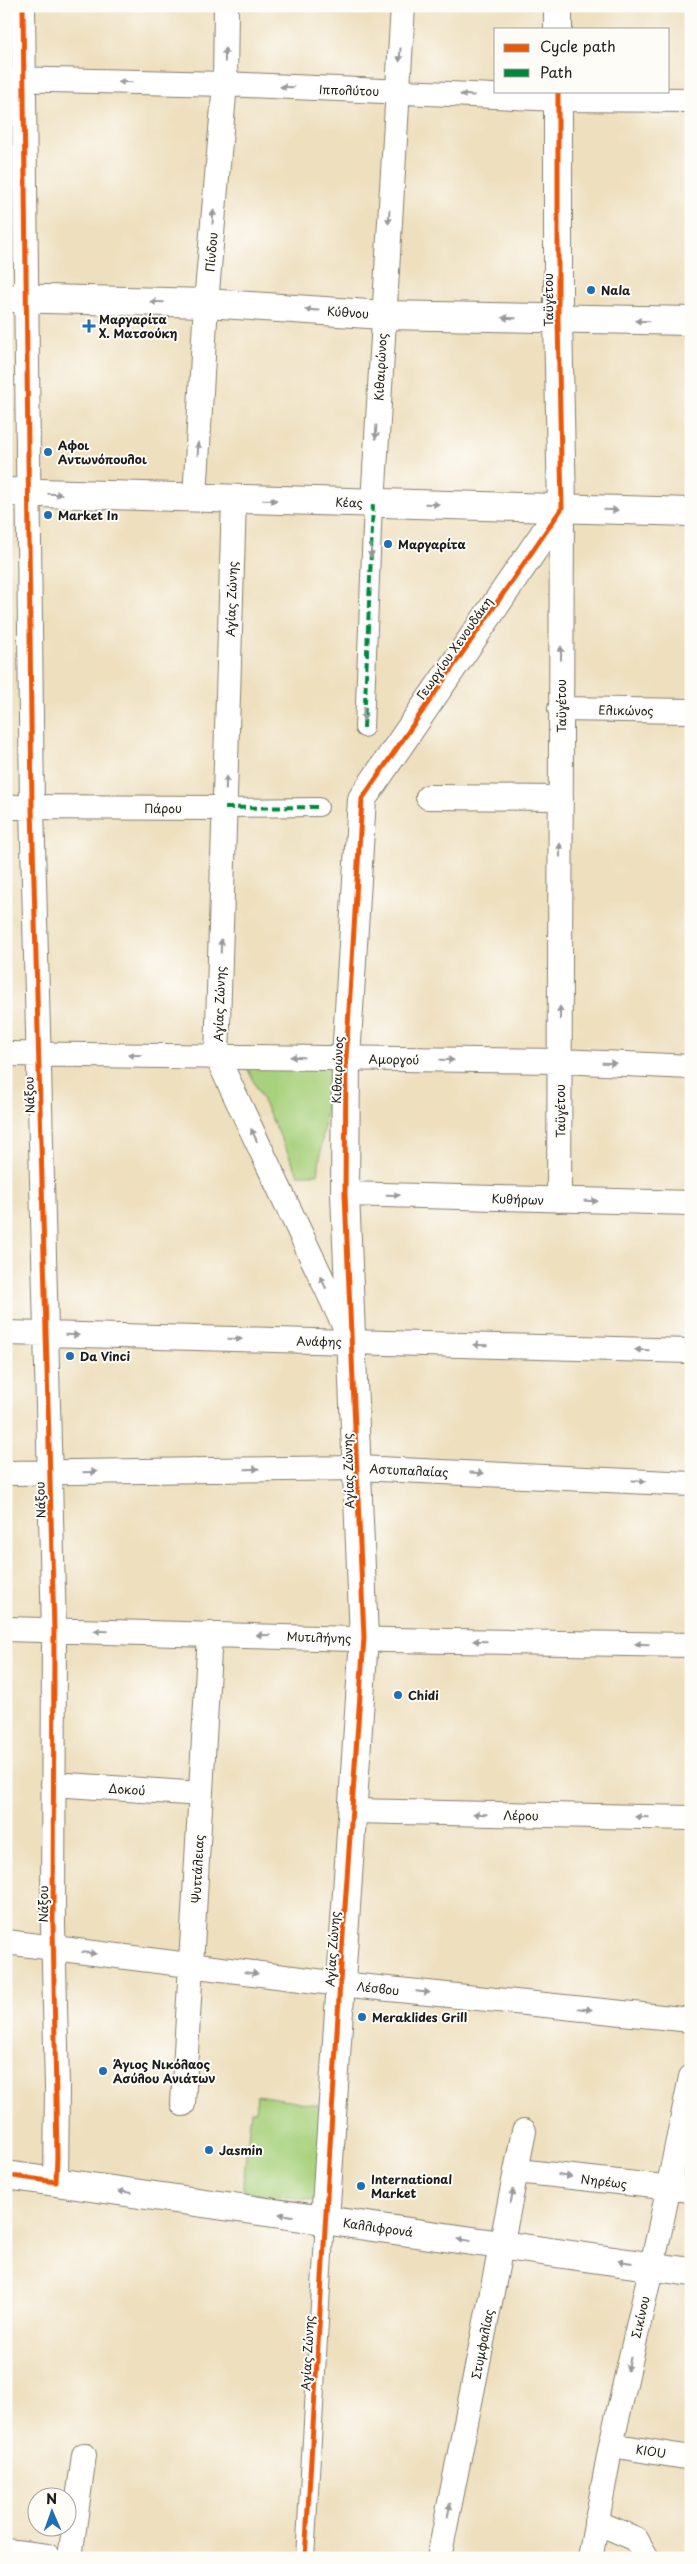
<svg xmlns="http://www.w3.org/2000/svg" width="697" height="2564" viewBox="0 0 697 2564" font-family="'Playpen Sans',sans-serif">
  <rect width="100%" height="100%" fill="#fdfcf7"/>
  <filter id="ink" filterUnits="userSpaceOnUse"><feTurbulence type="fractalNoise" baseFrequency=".02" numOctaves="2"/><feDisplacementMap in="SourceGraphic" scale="10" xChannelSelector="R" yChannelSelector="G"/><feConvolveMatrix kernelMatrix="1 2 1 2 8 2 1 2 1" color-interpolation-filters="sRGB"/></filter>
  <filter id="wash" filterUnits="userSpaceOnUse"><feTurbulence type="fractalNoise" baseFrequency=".0096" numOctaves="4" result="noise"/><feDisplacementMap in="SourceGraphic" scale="20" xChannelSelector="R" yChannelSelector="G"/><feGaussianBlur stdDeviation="1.12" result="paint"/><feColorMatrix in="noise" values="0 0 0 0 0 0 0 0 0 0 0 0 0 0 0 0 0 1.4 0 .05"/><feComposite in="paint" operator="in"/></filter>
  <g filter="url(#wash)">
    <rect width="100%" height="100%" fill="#eedfbe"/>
    <path fill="#a8d17d" stroke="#62764c" d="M243,1059L332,1060L318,1174H298Z
      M257,2095L326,2106L322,2201L242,2192L251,2111H255Z"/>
  </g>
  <g filter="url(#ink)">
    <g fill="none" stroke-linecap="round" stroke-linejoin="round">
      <defs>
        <path id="pedestrian" d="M364,728L373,503
          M225,808L319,807
          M305,2558L325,2220"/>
        <path id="minor" d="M23,6L32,807L54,1630L53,1924L57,2087L56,2182
          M8,79L225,84L558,99L691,100
          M195,498L206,303L225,84L226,6
          M234,499L217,1057L350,1338
          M373,503L403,6
          M560,709L691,711
          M428,797L561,798
          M6,807L225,808
          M6,1054L560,1061L691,1067
          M345,1194L691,1203
          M559,1200L562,508
          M6,1333L691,1351
          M6,1473L358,1468L691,1484
          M6,1629L388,1640L691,1645
          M53,1784L201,1794
          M352,1811L691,1818
          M6,1942L340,1984L691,2020
          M183,2104L210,1634
          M517,2171L691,2190
          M611,2445L691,2458
          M596,2522L636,2539L647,2558
          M70,2558L84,2455
          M439,2558L524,2131
          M590,2558L611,2445L659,2234L691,2077"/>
        <path id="tertiary" d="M558,6V29
          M558,91V320L562,508
          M6,298L206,303L383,315L691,321
          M6,492L691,512
          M6,2175L691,2272
          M325,2220L364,1638L345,1194L346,1058L362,799L562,508
          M6,2553L47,2558"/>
      </defs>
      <use href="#pedestrian" stroke="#857e6d" stroke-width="20"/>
      <use href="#minor" stroke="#857e6d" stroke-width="26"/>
      <use href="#tertiary" stroke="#857e6d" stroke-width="30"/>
      <use href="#pedestrian" stroke="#fff" stroke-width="18"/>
      <use href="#minor" stroke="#fff" stroke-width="24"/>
      <use href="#tertiary" stroke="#fff" stroke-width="28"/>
      <path stroke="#00873e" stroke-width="4" stroke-dasharray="8 4" stroke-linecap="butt" d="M364,728L373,503
        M225,808L319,807"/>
      <defs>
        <path id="cycleway" d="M6,2175L56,2182L57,2157L53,1924L54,1630L32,807L23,6
          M305,2558L342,1949L364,1638L345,1194L346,1058L362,799L562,508L558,320V91"/>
      </defs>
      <use href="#cycleway" stroke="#fdfcf7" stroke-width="8"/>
      <use href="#cycleway" stroke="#e8590c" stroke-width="5"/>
    </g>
    <defs><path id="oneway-solid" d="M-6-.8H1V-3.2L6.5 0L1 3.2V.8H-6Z" transform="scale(1.25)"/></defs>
    <g fill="#999">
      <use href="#oneway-solid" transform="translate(225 55) rotate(-89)"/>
      <use href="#oneway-solid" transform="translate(400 55) rotate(94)"/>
      <use href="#oneway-solid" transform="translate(125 82) rotate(-179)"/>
      <use href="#oneway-solid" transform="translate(287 87) rotate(-178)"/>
      <use href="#oneway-solid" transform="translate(467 95) rotate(-177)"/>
      <use href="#oneway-solid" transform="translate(213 217) rotate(-85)"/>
      <use href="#oneway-solid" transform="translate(389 217) rotate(94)"/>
      <use href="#oneway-solid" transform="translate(157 302) rotate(-179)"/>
      <use href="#oneway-solid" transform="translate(312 310) rotate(-176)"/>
      <use href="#oneway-solid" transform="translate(509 318) rotate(-178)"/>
      <use href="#oneway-solid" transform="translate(642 321) rotate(-179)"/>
      <use href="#oneway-solid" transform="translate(376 432) rotate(93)"/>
      <use href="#oneway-solid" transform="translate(198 449) rotate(-87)"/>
      <use href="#oneway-solid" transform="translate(55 494) rotate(2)"/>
      <use href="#oneway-solid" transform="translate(270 500) rotate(2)"/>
      <use href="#oneway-solid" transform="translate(432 504) rotate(2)"/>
      <use href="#oneway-solid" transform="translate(611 510) rotate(2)"/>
      <use href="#oneway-solid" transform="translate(371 551) rotate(92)"/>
      <use href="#oneway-solid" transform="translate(561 653) rotate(-90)"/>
      <use href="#oneway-solid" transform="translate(364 714) rotate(92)"/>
      <use href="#oneway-solid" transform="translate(226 783) rotate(-88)"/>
      <use href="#oneway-solid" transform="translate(560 850) rotate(-90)"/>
      <use href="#oneway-solid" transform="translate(221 946) rotate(-88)"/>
      <use href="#oneway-solid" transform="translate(560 1013) rotate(-90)"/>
      <use href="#oneway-solid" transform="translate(135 1055) rotate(-179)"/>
      <use href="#oneway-solid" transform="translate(297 1057) rotate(-179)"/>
      <use href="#oneway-solid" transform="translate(447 1060) rotate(1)"/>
      <use href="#oneway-solid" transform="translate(609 1063) rotate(2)"/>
      <use href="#oneway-solid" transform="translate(254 1135) rotate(-115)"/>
      <use href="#oneway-solid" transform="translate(393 1195) rotate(2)"/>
      <use href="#oneway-solid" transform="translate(591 1201) rotate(2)"/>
      <use href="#oneway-solid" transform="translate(323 1282) rotate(-115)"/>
      <use href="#oneway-solid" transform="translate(72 1335) rotate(1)"/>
      <use href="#oneway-solid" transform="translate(235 1339) rotate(1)"/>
      <use href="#oneway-solid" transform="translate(480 1345) rotate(-179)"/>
      <use href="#oneway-solid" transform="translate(642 1350) rotate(-179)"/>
      <use href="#oneway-solid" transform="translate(252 1469) rotate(-1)"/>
      <use href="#oneway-solid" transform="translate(90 1472) rotate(-1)"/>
      <use href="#oneway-solid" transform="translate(477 1473) rotate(3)"/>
      <use href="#oneway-solid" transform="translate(639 1481) rotate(3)"/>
      <use href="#oneway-solid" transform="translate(101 1631) rotate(-179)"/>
      <use href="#oneway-solid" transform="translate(263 1635) rotate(-178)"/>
      <use href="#oneway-solid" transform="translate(480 1641) rotate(-179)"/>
      <use href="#oneway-solid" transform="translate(642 1644) rotate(-179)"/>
      <use href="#oneway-solid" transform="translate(480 1814) rotate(-179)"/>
      <use href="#oneway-solid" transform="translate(642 1817) rotate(-179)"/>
      <use href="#oneway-solid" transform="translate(89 1953) rotate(7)"/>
      <use href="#oneway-solid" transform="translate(251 1973) rotate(7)"/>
      <use href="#oneway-solid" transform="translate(423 1992) rotate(6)"/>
      <use href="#oneway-solid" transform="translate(585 2009) rotate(6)"/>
      <use href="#oneway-solid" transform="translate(565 2176) rotate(7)"/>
      <use href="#oneway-solid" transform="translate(125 2192) rotate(-172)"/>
      <use href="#oneway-solid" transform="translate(512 2196) rotate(-79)"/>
      <use href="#oneway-solid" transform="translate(286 2215) rotate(-172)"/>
      <use href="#oneway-solid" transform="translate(464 2240) rotate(-172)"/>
      <use href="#oneway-solid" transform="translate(625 2262) rotate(-172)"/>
      <use href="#oneway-solid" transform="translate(629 2364) rotate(103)"/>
      <use href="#oneway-solid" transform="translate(449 2510) rotate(-79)"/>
    </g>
  </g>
  <g fill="#1f6fb2" stroke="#fdfcf7" stroke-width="2">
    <circle cx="591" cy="290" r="5"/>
    <path d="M86.5 318.5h5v5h5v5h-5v5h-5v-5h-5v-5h5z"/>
    <circle cx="48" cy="452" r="5"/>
    <circle cx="48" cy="515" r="5"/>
    <circle cx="388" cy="544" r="5"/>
    <circle cx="70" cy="1356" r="5"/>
    <circle cx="398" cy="1695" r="5"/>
    <circle cx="362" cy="2017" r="5"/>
    <circle cx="103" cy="2071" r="5"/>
    <circle cx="209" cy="2150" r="5"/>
    <circle cx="361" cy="2186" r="5"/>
  </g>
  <g text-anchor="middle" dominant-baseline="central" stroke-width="4" stroke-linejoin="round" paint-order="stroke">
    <g font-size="12" fill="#1c1c1c" stroke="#fdfcf7">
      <text transform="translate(349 90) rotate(2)">Ιππολύτου</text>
      <text transform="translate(211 252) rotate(-85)">Πίνδου</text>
      <text transform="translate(548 300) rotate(-90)">Ταϋγέτου</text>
      <text transform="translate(348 312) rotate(4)">Κύθνου</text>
      <text transform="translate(380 367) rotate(-87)">Κιθαιρώνος</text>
      <text transform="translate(349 502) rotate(2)">Κέας</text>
      <text transform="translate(231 599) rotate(-88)">Αγίας Ζώνης</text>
      <text transform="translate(454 648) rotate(-55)">Γεωργίου Χενουδάκη</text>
      <text transform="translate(561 706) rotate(-90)">Ταϋγέτου</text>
      <text transform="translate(626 710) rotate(1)">Ελικώνος</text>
      <text x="163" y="808">Πάρου</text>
      <text transform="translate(219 1004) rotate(-88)">Αγίας Ζώνης</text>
      <text transform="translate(394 1059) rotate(1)">Αμοργού</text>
      <text transform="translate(337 1070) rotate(-88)">Κιθαιρώνος</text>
      <text transform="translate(29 1095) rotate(-92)">Νάξου</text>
      <text transform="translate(560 1111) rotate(-90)">Ταϋγέτου</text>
      <text transform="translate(518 1199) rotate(2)">Κυθήρων</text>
      <text transform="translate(319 1341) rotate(1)">Ανάφης</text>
      <text transform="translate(409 1470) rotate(3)">Αστυπαλαίας</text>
      <text transform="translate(348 1471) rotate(-92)">Αγίας Ζώνης</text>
      <text transform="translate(40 1500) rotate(-92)">Νάξου</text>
      <text transform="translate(319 1637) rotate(2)">Μυτιλήνης</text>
      <text transform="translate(127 1789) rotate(4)">Δοκού</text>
      <text transform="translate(521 1815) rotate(1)">Λέρου</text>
      <text transform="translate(197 1869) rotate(-87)">Ψυττάλειας</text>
      <text transform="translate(43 1904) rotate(-90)">Νάξου</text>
      <text transform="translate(332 1949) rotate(-86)">Αγίας Ζώνης</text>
      <text transform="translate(378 1988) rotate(6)">Λέσβου</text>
      <text transform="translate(604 2181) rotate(7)">Νηρέως</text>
      <text transform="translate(378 2227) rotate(8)">Καλλιφρονά</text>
      <text transform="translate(640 2317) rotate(-77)">Σικίνου</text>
      <text transform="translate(482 2344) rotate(-79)">Στυμφαλίας</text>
      <text transform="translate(307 2353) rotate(-87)">Αγίας Ζώνης</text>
      <text transform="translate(651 2451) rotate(9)">KIOU</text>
    </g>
    <g font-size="12" font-weight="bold" fill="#1c1c1c" stroke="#fdfcf7" text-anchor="start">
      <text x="601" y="290">Nala</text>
      <text x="99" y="319">Μαργαρίτα<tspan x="99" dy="14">Χ. Ματσούκη</tspan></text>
      <text x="58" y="445">Αφοι<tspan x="58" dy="14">Αντωνόπουλοι</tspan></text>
      <text x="58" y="515">Market In</text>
      <text x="398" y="544">Μαργαρίτα</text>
      <text x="80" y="1356">Da Vinci</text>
      <text x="408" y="1695">Chidi</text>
      <text x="372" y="2017">Meraklides Grill</text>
      <text x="113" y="2064">Άγιος Νικόλαος<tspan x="113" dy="14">Ασύλου Ανιάτων</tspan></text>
      <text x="219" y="2150">Jasmin</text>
      <text x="371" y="2179">International<tspan x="371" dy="14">Market</tspan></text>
    </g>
  </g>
  <rect width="697" height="2564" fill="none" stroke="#fdfcf7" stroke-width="25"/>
  <rect x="494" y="28" width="175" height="65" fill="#fdfcf7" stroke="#a3a29f"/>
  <rect x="504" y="44" width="25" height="8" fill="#e8590c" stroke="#a3a29f"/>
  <text x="540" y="52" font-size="15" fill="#1c1c1c">Cycle path</text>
  <rect x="504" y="69" width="25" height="8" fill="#00873e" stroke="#a3a29f"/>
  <text x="540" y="78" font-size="15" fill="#1c1c1c">Path</text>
  <g transform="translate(52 2512) rotate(358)"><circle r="24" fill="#fdfcf7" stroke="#a3a29f"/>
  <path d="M0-4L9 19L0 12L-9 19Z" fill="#1f6fb2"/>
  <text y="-8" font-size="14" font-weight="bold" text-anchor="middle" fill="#1c1c1c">N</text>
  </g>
</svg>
